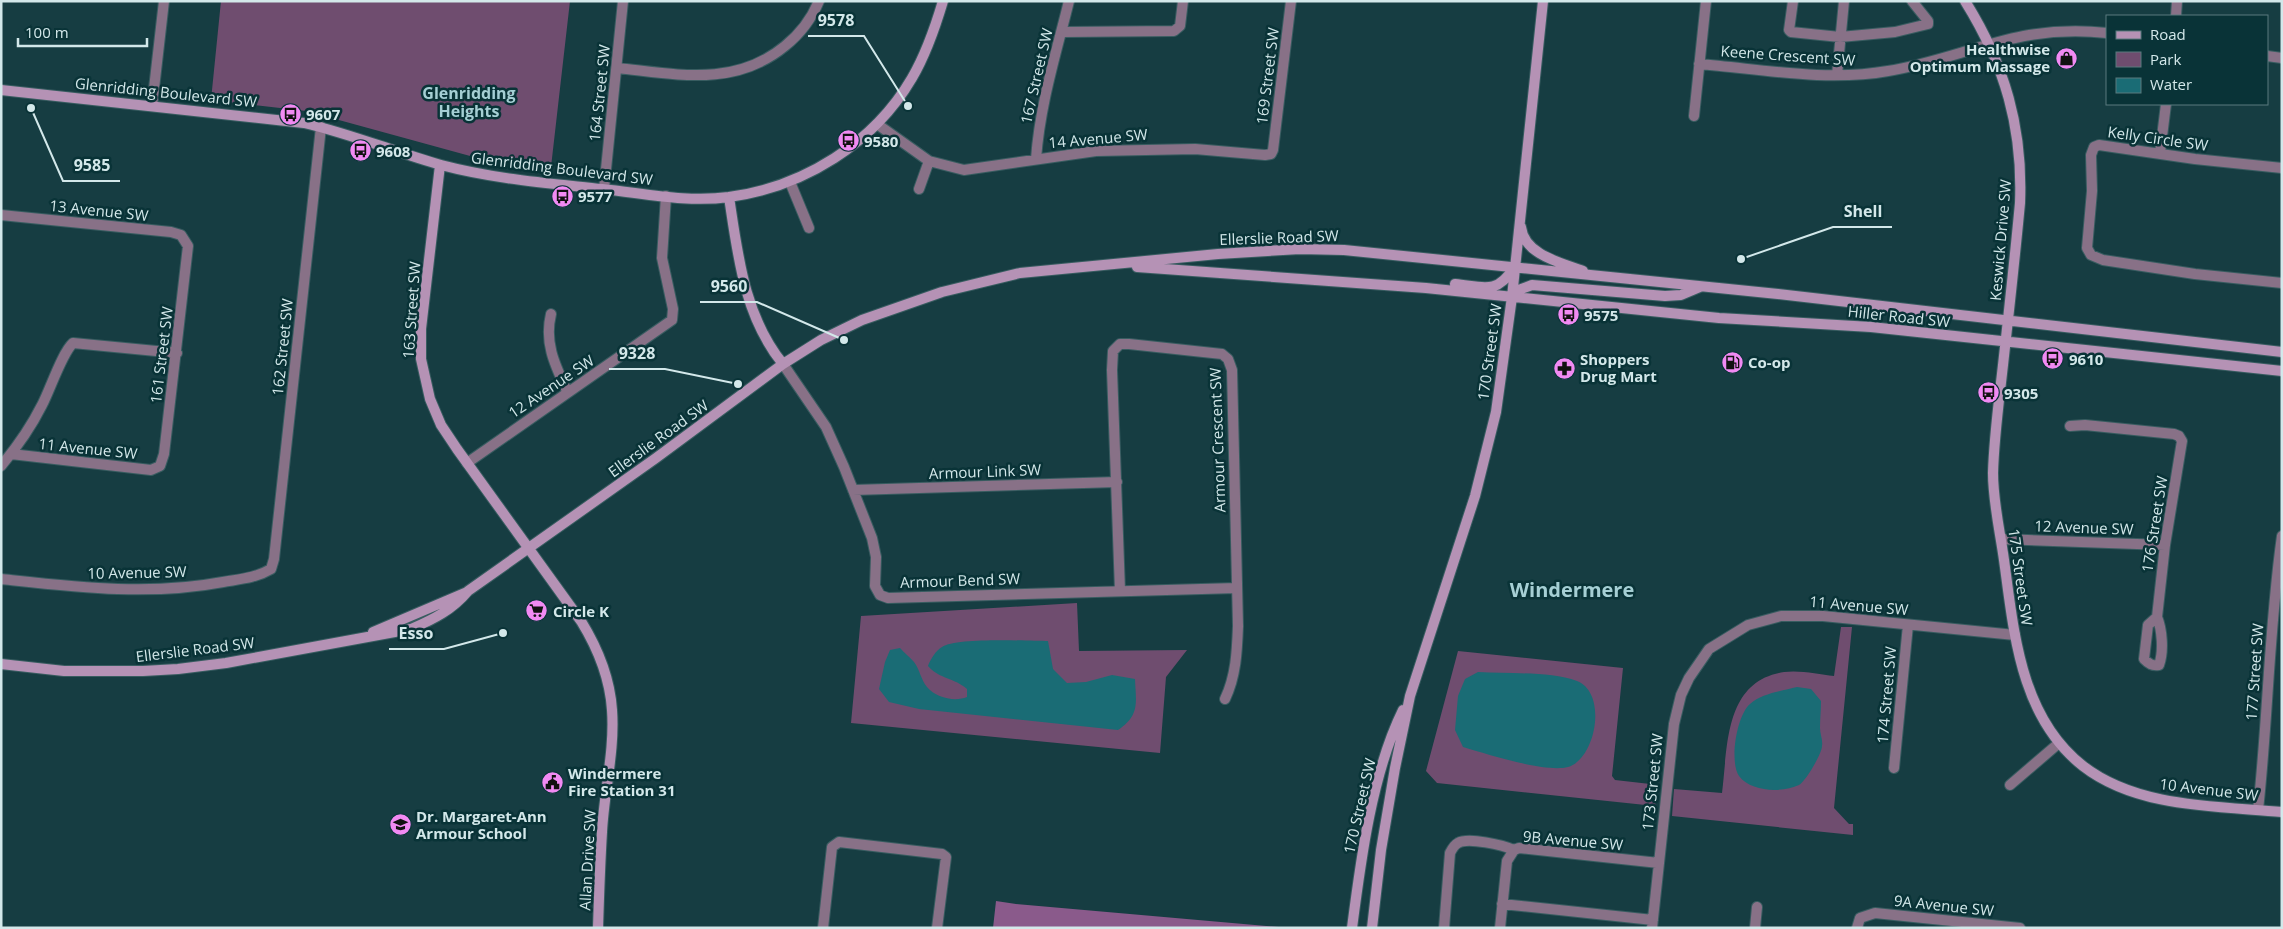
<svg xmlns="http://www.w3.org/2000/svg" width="2283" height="929" viewBox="0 0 2283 929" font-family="'Open Sans',sans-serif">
  <rect width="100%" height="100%" fill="#163d42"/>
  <path fill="#6f4d6f" d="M221,1H570L551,167L492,162L306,111L211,100Z
    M1077,603L1079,651L1187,650L1166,677L1160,753L851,723L861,616Z
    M1841,627H1852L1834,808L1849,824H1853V835L1672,816L1674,789L1722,793C1728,746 1724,681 1784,672C1800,670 1819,674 1834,676Z
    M1458,651L1623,668L1612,776L1615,780L1659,785L1655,806L1437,783L1426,771Z"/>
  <path fill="#8a5a8b" d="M996,901L1016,904L1290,928H993Z"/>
  <path fill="#1a6c75" d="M1048,641L1053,669L1067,683L1086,682L1112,675L1135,679C1136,703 1140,715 1118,730L919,709L889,702L879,689L885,662L890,650L900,648C904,653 910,657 914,662C920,670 921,680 927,687C936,698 955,702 967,697V689C955,678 939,679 928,666C930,660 936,650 942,647C956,637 1028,641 1048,641Z
    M1478,672C1508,674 1549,671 1577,681C1608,693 1596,759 1568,767C1545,773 1487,754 1463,747L1455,730L1458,696L1465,679Z
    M1797,687L1811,689L1821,701C1821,710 1820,719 1820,728C1820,734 1823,740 1822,746C1822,754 1805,782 1799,785C1782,793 1751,792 1739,776C1729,761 1737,715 1750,704C1762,693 1782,691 1797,687Z"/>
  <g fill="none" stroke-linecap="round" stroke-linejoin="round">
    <defs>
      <path id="street" d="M1793,1L1789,30L1791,32L1840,37L1895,32L1928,24V21L1912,1
        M2176,16L2177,1
        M1062,32L1174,31L1180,26L1183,1
        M2267,56L2282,58
        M1699,64C1761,69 1826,82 1888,71C1934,64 1978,45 2024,36C2051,31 2079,30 2107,33
        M617,68C676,74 734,88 785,46C800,34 811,20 819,1
        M1837,75L1844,1
        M152,106L164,1
        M1694,116L1706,1
        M877,124L929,161L964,170L1096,151L1195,149L1265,155L1271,154L1273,150L1291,1
        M2160,153L2166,104
        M1036,159C1040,104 1056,54 1069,1
        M2282,168L2195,159L2099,145L2094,147L2091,155L2092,191L2087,248L2091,255L2103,260L2195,274L2282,283
        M790,182L809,228
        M604,189L623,1
        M919,189L929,161
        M1,215L171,232L181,235L188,246L164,454L160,466L151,470L11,454
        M551,314C544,343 555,365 567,391
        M783,364L826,427L844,467L872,538L876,557L875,586L880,595L888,598L1237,588
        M2070,426L2085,425L2174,434L2179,436L2182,441L2165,545L2157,617C2162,629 2164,651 2159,665C2152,666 2149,664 2144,659L2148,625L2157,617
        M467,463L672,320L673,309L662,258L666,196
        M1,466C17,447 31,427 42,405C50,390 62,353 73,343L177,353
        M853,490L1117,482
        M2001,539L2165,545
        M1,579C76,587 149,596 223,582C240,579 256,578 271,569L274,559L321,127
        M1120,591L1112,370L1113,351L1120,344H1129L1222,354L1228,359L1232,370L1238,626C1237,652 1236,676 1225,699
        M1894,768L1908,625
        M2010,785L2059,743
        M2258,810C2268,719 2269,627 2282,536
        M1514,850L1519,848L1659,863
        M1502,904L1653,920
        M823,928L832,847L839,842L942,854L946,857L937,928
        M1444,928L1450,853C1452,849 1454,845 1458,843C1468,837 1503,845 1514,850
        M1500,928L1507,861L1514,850
        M1652,928L1674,724L1681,695L1689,678L1709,649L1748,625L1781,616H1823L2015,635
        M1755,928L1757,907
        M1857,928L1860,918L1875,913L2020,928"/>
      <path id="secondary" d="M1965,1C2005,65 2023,128 2020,203C2015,257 2009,311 2003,365C1999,401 1994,437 1993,473C1993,502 2000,531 2004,560C2014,632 2020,717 2083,766C2137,808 2216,806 2282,812
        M1,90L304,123C351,134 395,152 441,165C494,179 547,183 602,189C643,193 687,203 729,197C804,187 874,143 912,78C926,54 935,28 943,1
        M440,165L421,329V359L430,399L441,425L457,449L581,621C597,647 610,679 612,710C615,750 604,792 602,832C600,864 599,896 598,928
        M729,197C738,256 744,316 783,364
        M1521,227C1524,255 1562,263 1583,271
        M1137,267L1426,288L1719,318L1871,327L2282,371
        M1455,284C1484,287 1496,295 1514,268
        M1512,297L1516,291L1532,285L1665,296L1681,295L1700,287
        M373,632L467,592
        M1,664L64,671H143L178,669L226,663L411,629C434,619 452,610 468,591L656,458L783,364L821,340L862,320L942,292L1020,273L1218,254L1300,249L1344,250L1778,294L2282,352
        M1352,928C1361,858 1372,773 1403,710
        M1372,928L1381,850L1395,768L1410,696L1475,496L1496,412L1512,297L1543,1"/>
    </defs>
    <use href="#street" stroke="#385c60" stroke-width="12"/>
    <use href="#secondary" stroke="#385c60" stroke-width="12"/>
    <use href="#street" stroke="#887187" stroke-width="10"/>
    <use href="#secondary" stroke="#b592b5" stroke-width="10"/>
  </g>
  <defs>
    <symbol id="shop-disc" viewBox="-11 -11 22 22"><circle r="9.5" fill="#f18af3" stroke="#093337"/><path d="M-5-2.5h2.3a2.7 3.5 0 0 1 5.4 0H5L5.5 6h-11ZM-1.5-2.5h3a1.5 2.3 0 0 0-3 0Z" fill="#111"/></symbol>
    <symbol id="bus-disc" viewBox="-11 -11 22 22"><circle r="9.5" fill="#f18af3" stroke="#093337"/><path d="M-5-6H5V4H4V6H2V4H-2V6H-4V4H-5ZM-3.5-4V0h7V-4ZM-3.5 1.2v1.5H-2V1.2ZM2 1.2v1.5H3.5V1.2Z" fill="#111"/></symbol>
    <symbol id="fuel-disc" viewBox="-11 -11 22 22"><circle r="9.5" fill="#f18af3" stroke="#093337"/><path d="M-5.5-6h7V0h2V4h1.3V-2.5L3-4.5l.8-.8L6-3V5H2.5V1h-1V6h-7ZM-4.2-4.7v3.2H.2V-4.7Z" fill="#111"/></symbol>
    <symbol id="pharmacy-disc" viewBox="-11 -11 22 22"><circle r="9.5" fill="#f18af3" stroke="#093337"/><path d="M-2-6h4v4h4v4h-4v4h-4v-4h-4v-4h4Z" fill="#111"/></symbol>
    <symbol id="supermarket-disc" viewBox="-11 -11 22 22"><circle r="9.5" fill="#f18af3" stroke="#093337"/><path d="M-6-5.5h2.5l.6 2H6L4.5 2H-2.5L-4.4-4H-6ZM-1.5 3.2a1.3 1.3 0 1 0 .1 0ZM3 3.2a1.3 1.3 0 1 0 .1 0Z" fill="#111"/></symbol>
    <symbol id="civic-disc" viewBox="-11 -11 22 22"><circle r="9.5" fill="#f18af3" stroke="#093337"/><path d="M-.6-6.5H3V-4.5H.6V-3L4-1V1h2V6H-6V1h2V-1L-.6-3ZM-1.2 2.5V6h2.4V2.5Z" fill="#111"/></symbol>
    <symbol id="school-disc" viewBox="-11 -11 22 22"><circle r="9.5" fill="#f18af3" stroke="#093337"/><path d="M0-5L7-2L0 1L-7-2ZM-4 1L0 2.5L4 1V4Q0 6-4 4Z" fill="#111"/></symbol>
  </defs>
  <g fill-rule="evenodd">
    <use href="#shop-disc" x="2054" y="46" width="25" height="25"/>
    <use href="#bus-disc" x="278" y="102" width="25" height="25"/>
    <use href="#bus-disc" x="836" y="128" width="25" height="25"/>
    <use href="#bus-disc" x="348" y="138" width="25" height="25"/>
    <use href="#bus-disc" x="550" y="184" width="25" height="25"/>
    <use href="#bus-disc" x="1556" y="302" width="25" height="25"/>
    <use href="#bus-disc" x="2040" y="346" width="25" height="25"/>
    <use href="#fuel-disc" x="1720" y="350" width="25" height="25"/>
    <use href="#pharmacy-disc" x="1552" y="356" width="25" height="25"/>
    <use href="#bus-disc" x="1976" y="380" width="25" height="25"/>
    <use href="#supermarket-disc" x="524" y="598" width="25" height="25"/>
    <use href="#civic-disc" x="540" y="770" width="25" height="25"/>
    <use href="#school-disc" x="388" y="812" width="25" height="25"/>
  </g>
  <g text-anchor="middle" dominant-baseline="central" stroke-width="5" stroke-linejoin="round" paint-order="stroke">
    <g font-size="15" font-weight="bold" fill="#d3e8ea" stroke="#093337" text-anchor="start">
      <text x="2050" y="49" text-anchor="end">Healthwise<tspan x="2050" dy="17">Optimum Massage</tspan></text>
      <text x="306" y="114">9607</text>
      <text x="864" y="141">9580</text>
      <text x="376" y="151">9608</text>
      <text x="578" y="196">9577</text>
      <text x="1584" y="315">9575</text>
      <text x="1580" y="359">Shoppers<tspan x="1580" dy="17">Drug Mart</tspan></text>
      <text x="2069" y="359">9610</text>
      <text x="1748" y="362">Co-op</text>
      <text x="2004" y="393">9305</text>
      <text x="553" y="611">Circle K</text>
      <text x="568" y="773">Windermere<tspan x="568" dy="17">Fire Station 31</tspan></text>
      <text x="416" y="816">Dr. Margaret-Ann<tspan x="416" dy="17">Armour School</tspan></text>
    </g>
    <g font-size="15" fill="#d3e8ea" stroke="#093337">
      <text transform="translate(1788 55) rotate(4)">Keene Crescent SW</text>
      <text transform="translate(1036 76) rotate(-77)">167 Street SW</text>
      <text transform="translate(1267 76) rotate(-83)">169 Street SW</text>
      <text transform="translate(166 92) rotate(6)">Glenridding Boulevard SW</text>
      <text transform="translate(599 93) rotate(-84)">164 Street SW</text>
      <text transform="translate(1098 138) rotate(-5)">14 Avenue SW</text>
      <text transform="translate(2158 138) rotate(8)">Kelly Circle SW</text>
      <text transform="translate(562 168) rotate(7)">Glenridding Boulevard SW</text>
      <text transform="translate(99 210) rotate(6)">13 Avenue SW</text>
      <text transform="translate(1279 237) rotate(-2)">Ellerslie Road SW</text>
      <text transform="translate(2000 240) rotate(-85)">Keswick Drive SW</text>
      <text transform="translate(411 310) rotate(-86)">163 Street SW</text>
      <text transform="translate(1899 316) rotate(6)">Hiller Road SW</text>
      <text transform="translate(282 347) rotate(-84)">162 Street SW</text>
      <text transform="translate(1489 352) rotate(-82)">170 Street SW</text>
      <text transform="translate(161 355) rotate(-83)">161 Street SW</text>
      <text transform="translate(551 386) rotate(-34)">12 Avenue SW</text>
      <text transform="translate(658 438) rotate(-36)">Ellerslie Road SW</text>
      <text transform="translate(1217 440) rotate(-92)">Armour Crescent SW</text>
      <text transform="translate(88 448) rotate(6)">11 Avenue SW</text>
      <text transform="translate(985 471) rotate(-2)">Armour Link SW</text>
      <text transform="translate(2154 524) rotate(-81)">176 Street SW</text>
      <text transform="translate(2084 527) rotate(2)">12 Avenue SW</text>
      <text transform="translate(137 572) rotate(-1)">10 Avenue SW</text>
      <text transform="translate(2021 577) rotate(82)">175 Street SW</text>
      <text transform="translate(960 580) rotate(-2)">Armour Bend SW</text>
      <text transform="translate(1859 605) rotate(5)">11 Avenue SW</text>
      <text transform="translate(195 649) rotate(-7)">Ellerslie Road SW</text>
      <text transform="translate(2254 672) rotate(-86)">177 Street SW</text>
      <text transform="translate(1886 695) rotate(-85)">174 Street SW</text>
      <text transform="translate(1652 782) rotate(-84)">173 Street SW</text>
      <text transform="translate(2209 789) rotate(7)">10 Avenue SW</text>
      <text transform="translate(1359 806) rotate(-77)">170 Street SW</text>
      <text transform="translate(1573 840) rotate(5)">9B Avenue SW</text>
      <text transform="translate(587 860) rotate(-87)">Allan Drive SW</text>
      <text transform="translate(1944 905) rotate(6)">9A Avenue SW</text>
    </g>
    <g font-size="16" font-weight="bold" fill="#a5cfd4" stroke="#093337">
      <text x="469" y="93">Glenridding<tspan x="469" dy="18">Heights</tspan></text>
    </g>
    <g font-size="20" font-weight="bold" fill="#a5cfd4" stroke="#093337">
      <text x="1572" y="589">Windermere</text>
    </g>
  </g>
  <path fill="none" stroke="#d3e8ea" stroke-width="2" d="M908 106L864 36H808M31 108L63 181H120M1741 259L1833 227H1892M844 340L757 302H700M738 384L665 369H609M503 633L444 649H389"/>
  <g fill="#d3e8ea" stroke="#093337" stroke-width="2">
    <circle cx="908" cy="106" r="5"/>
    <circle cx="31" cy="108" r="5"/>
    <circle cx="1741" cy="259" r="5"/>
    <circle cx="844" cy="340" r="5"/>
    <circle cx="738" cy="384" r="5"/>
    <circle cx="503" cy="633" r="5"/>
  </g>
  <g font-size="16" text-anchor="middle" font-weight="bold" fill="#d3e8ea" stroke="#093337" stroke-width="5" stroke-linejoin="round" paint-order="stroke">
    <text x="836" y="26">9578</text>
    <text x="92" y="171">9585</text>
    <text x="1863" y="217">Shell</text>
    <text x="729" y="292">9560</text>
    <text x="637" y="359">9328</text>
    <text x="416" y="639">Esso</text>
  </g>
  <rect width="2283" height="929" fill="none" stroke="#d3e8ea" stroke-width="5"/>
  <rect x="2106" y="15" width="162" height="90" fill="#093337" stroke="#5a7b7f"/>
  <rect x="2116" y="31" width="25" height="8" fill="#b592b5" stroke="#5a7b7f"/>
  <text x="2150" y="40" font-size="15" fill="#d3e8ea">Road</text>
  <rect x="2116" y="52" width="25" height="15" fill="#6f4d6f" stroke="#5a7b7f"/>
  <text x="2150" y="65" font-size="15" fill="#d3e8ea">Park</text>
  <rect x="2116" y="78" width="25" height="15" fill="#1a6c75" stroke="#5a7b7f"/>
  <text x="2150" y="90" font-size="15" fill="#d3e8ea">Water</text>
  <path d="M18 38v8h129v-8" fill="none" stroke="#d3e8ea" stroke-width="2.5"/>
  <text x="25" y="38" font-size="15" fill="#d3e8ea" stroke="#093337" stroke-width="4" paint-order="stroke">100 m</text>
</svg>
